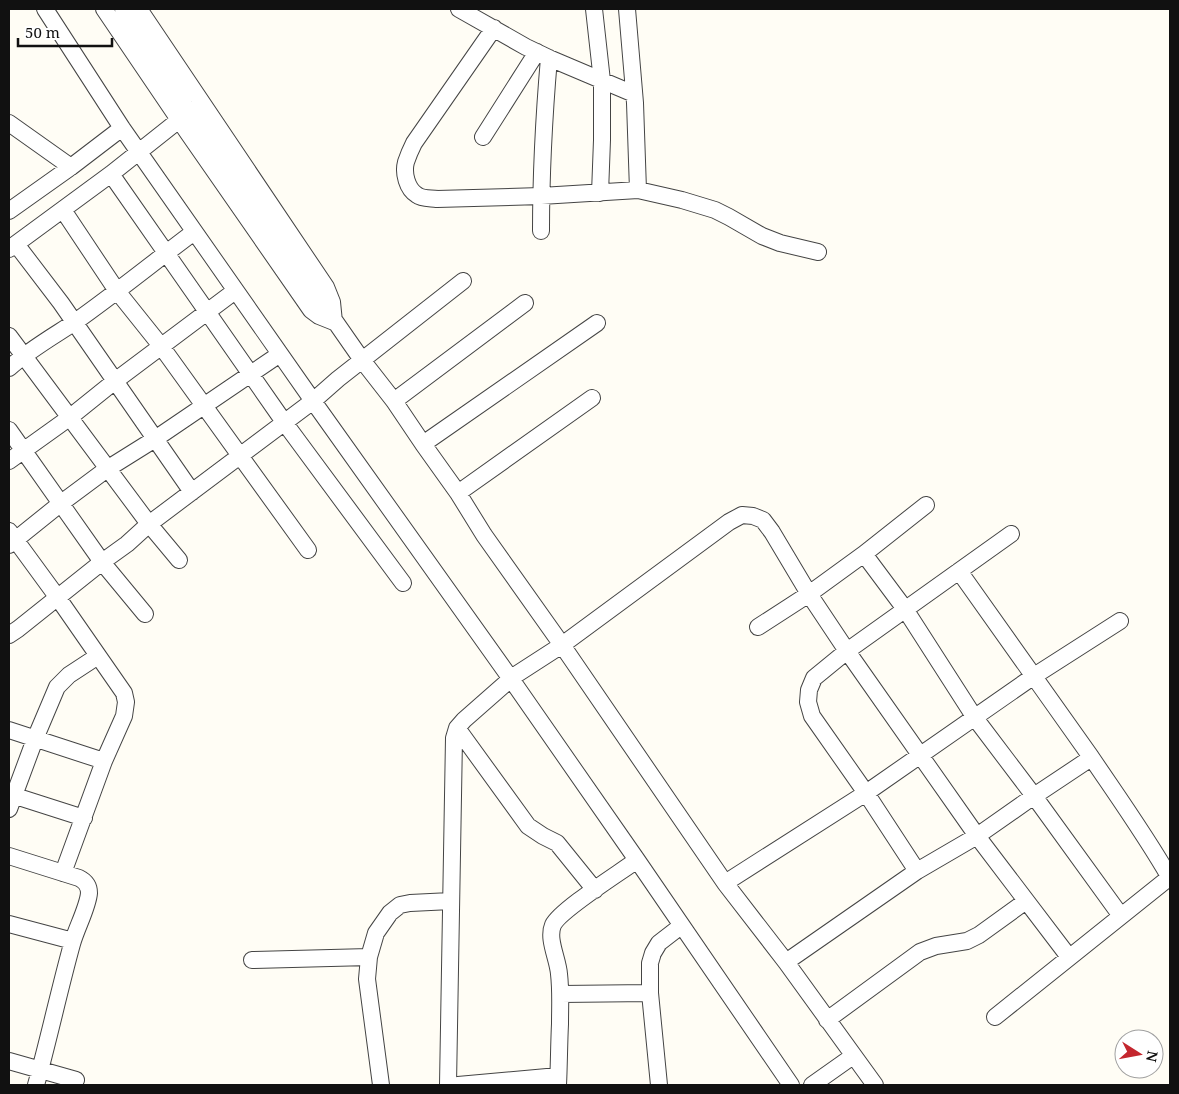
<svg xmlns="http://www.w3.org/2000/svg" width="1179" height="1094" viewBox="0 0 1179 1094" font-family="'Noto Serif',serif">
  <rect width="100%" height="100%" fill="#fffdf5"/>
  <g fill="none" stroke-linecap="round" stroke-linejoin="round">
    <defs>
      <path id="minor" d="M45,9L122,128L313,401L511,679L637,860L791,1085
        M104,9L188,133L311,310L319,316L334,322L332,302L326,287L139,9
        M123,9L185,106L362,360L394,401L423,444L458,493L484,535L562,645L725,883L786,962L875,1085
        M459,9L526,47L549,58L634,94
        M594,9L602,81V140L600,193
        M627,9L635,103L638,190
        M494,28L414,143C411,149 408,156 406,162C403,173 407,189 417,195C422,199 431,198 437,199L541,196L638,190L682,200L715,210L729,217L762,236L780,243L818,252
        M9,123L71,167
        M483,137L537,52
        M111,174L284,422L403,583
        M63,210L117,291L161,346L308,550
        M9,211L71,167L122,128
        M541,231C541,173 544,116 549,58
        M16,244L61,303L192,492
        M9,249L111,174L179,120
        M9,336L149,524L179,560
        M9,368C29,350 52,337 75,322C116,293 154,262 194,232
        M394,401L525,303
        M9,430L102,562L145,614
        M423,444L597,323
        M9,461L69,418L115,381L235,291
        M458,493L592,398
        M9,531L58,598L124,693L126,702L124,716L104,761L63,873
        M9,545L60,504L107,469L155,439L280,354
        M864,554L905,609L975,718L1034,796L1121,916
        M959,571C1003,633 1047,695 1091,757C1118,797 1146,836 1170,878
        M758,627L809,594L864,554L926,505
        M9,635L18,629L102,562L127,544L149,524L313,401L338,379L463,281
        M457,728L528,826L543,836L557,843L595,890
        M9,730L104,761
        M9,794L84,818
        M9,809L35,739L57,687L69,675L98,656
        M9,856L79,878C85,881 89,885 89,893C88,907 76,929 72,944C59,991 49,1038 36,1085
        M917,871L866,793L812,716L808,702L809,690L814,678L847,651L1011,534
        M725,883L866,793L1034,676L1120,621
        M9,924L73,941
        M252,960L369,957
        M786,962L917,871L977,836L1034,796L1091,758
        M561,994L650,993
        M995,1017L1170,877
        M827,1020L920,952L936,946L967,941L979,935L1026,901
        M9,1061L76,1080
        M381,1085L367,979L369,957L376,933L390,913L400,905L410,903L451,901
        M448,1085L454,738L457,728L464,720L514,676L562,645L729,522L742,515L753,516L763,520L772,532L809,594L847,651L977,836L1069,957
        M458,1085L558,1076
        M558,1085C559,1065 559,1044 560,1024C560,1007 561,991 559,974C558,959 547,939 553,925C560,910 621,872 637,860
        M659,1085L650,993V963L653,953L659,943L681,926
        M812,1085L853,1056"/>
    </defs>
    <use href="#minor" stroke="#444" stroke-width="18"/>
    <use href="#minor" stroke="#fff" stroke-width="16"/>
  </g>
  <rect width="1179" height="1094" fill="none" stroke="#111111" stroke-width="20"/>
  <g transform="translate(1139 1054) rotate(101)"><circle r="24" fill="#ffffff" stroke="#a0a0a0"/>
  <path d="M0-4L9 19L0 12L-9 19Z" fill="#c4262e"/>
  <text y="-8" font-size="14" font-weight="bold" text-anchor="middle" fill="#111111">N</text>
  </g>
  <path d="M18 38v8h94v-8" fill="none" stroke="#111111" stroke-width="2.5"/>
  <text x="25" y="38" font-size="15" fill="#111111" stroke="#ffffff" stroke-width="4" paint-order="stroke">50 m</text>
</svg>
